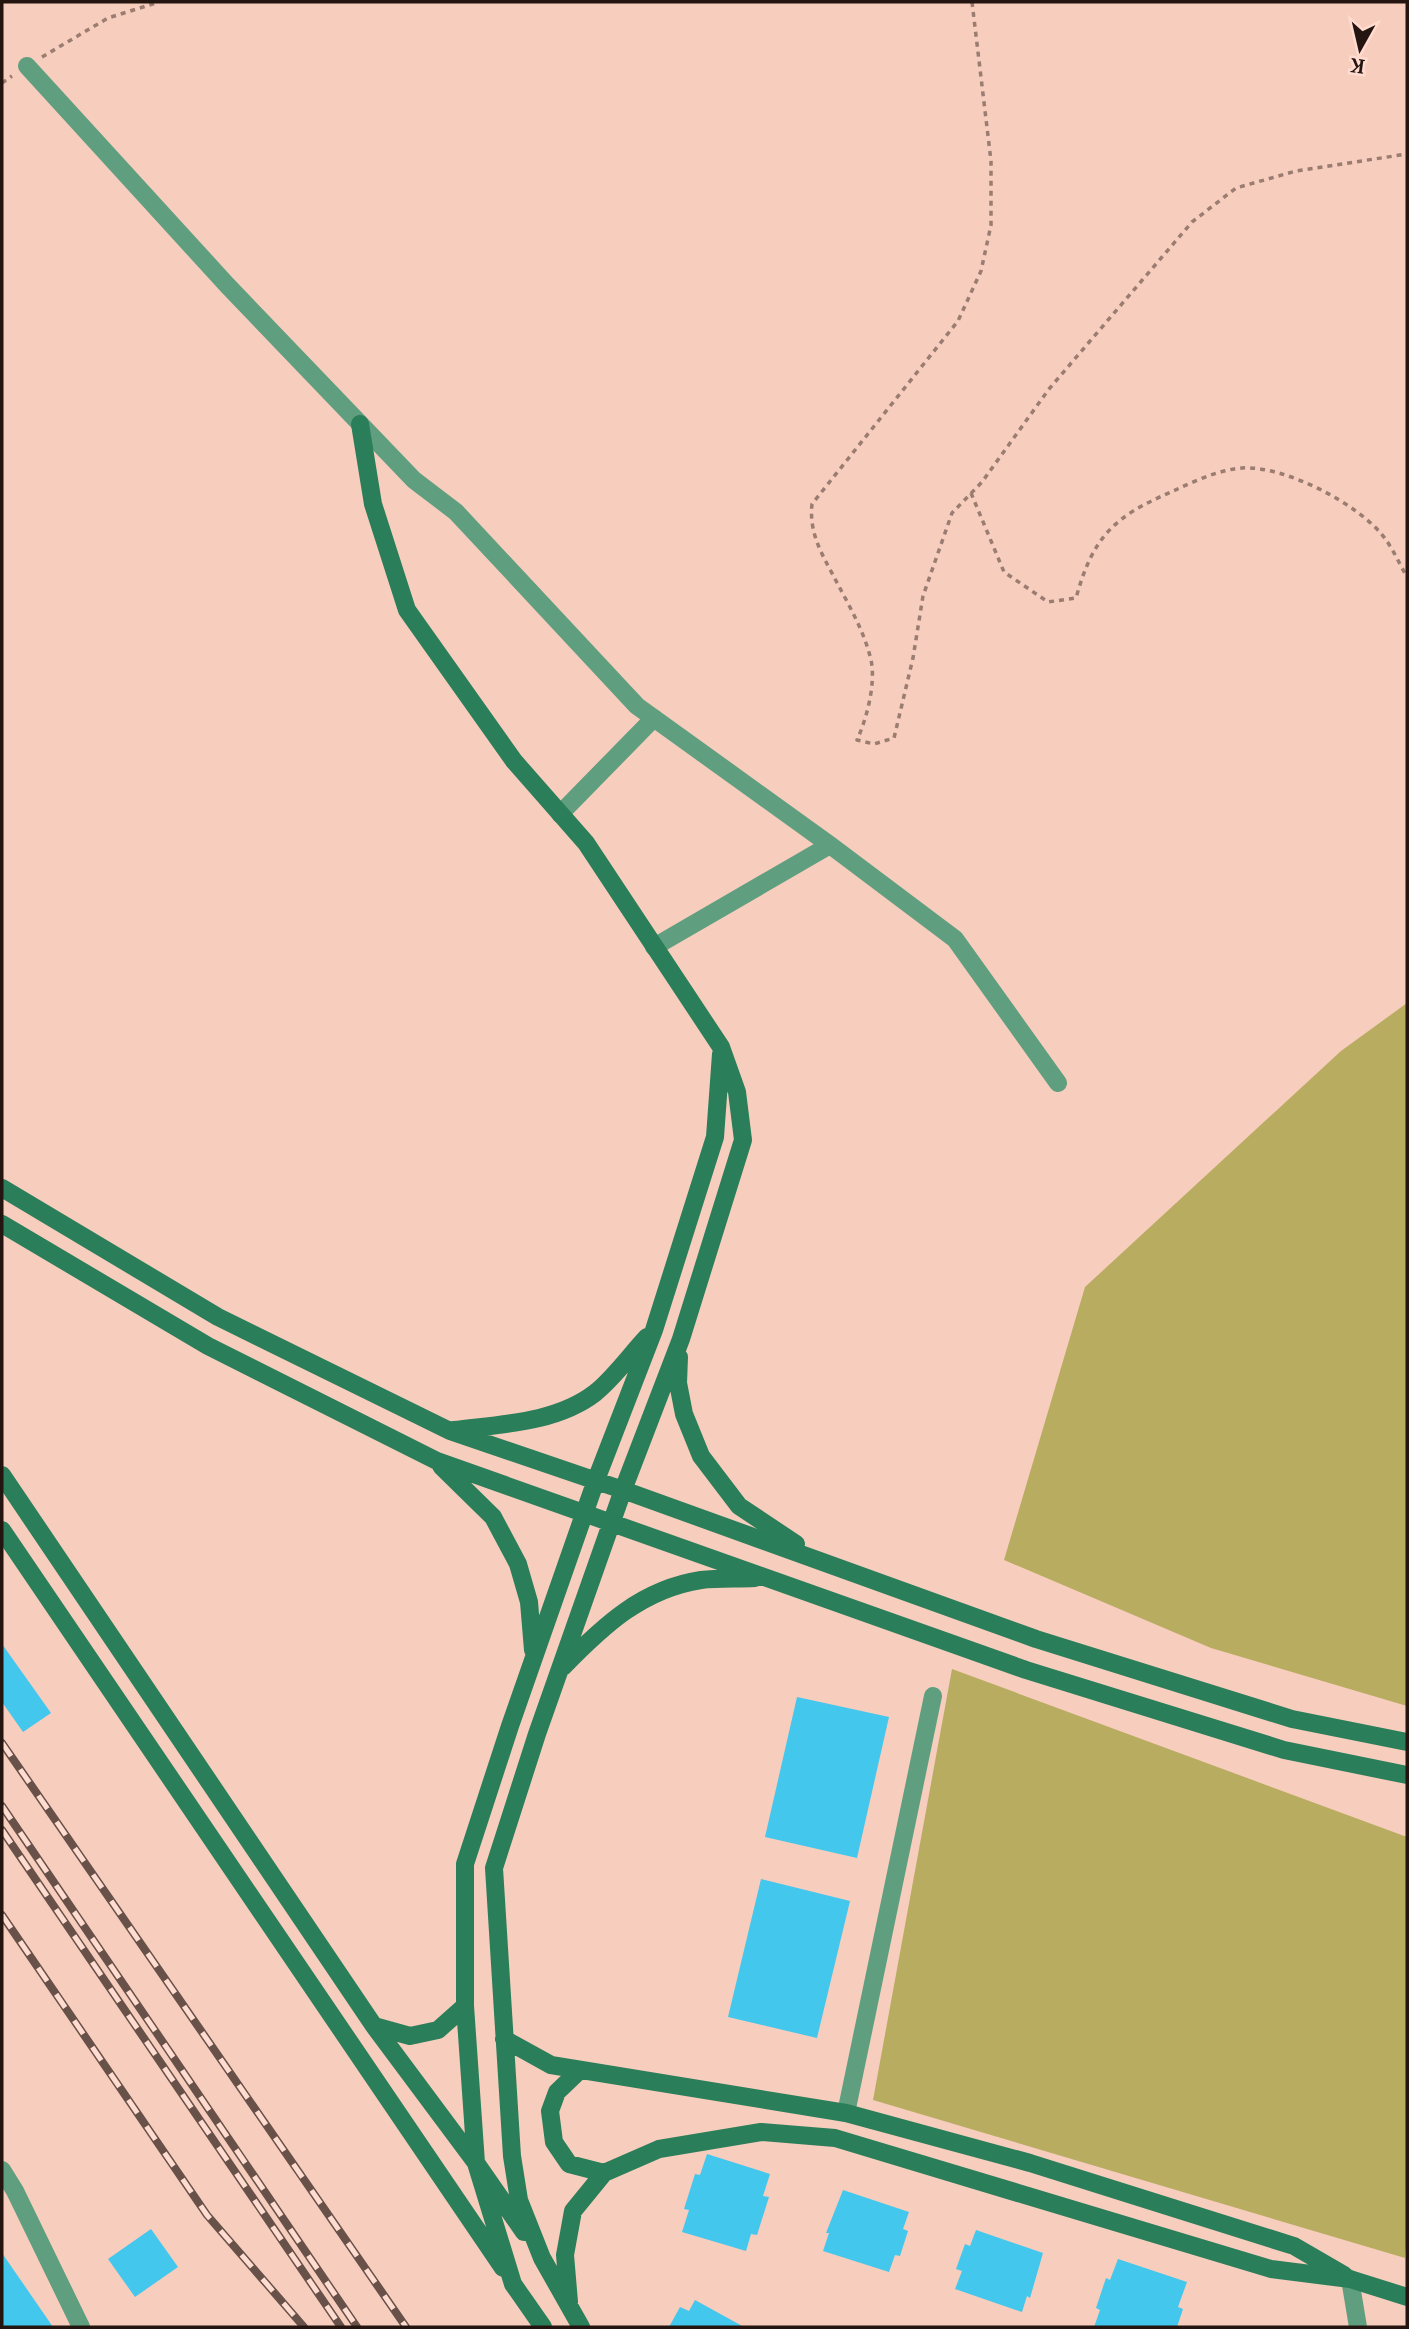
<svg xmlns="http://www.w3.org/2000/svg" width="1409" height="2329" viewBox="0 0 1409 2329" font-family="Merriweather,serif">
  <rect width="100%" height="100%" fill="#f7cdbd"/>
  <path fill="#b8ac61" d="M1407,1003V1706L1211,1648L1004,1560L1085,1287L1341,1051Z
    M952,1669L1407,1837V2235L1405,2258L873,2100Z"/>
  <path fill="#43c7ec" d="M2,1644L51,1713L23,1732L2,1702Z
    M797,1697L889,1717L857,1858L765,1837Z
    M761,1879L850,1901L817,2038L728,2017Z
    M707,2154L770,2174L763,2196L769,2197L757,2235L751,2234L746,2251L682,2232L689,2210L684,2209L695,2174L700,2175Z
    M843,2190L909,2212L903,2229L908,2231L900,2256L895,2255L889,2272L823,2251L829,2233H826Z
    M151,2229L178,2267L135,2297L108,2259Z
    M976,2230L1043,2253L1030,2298L1027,2296L1022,2312L955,2289L962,2271L956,2269L965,2244L970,2246Z
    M2,2253L53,2327H2Z
    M1118,2259L1187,2282L1178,2307L1183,2309L1177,2327H1094L1100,2310L1096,2308L1106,2278L1110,2280Z
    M695,2300L744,2327H669L680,2307L689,2311Z"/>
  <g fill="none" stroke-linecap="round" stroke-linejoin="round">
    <path stroke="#9a7c71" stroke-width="3.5" stroke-dasharray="5 5" stroke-linecap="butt" d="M972,2L991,161V225L981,271L958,321L812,504C809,531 820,551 833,575C847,602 864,630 871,660C876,683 867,718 857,740L874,744L894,738L913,658L923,596L952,513L982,482L1049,389L1192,222L1236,188L1296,171L1407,154
      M42,57L108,18L159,2
      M2,83L12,76
      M971,493L1004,572L1048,602L1076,598C1093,537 1113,517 1171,492C1193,482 1217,470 1242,468C1284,465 1362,505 1386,540C1394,551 1400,565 1407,577"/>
    <path stroke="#5f9f7f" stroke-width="18" d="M27,66L227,285L414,480L456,512L637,706L830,845L955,939L1058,1083
      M560,814L654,718
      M654,947L830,845
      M846,2113L933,1696
      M2,2170L15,2191L81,2327
      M1350,2279L1358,2327"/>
    <path stroke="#2a7e59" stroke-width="18" d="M360,424L373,504L407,610L514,761L586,843L721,1047L737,1092L743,1140L681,1339L623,1490L537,1734L494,1868L512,2156L519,2200L542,2258L581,2327
      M2,1188L218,1317L450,1431L623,1490L1036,1639L1292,1719L1407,1742
      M2,1224L208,1346L437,1461L1026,1670L1284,1750L1407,1775
      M679,1357L678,1383L684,1414L701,1456L739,1506L796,1544
      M454,1430C501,1424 556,1423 595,1393C613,1379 631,1354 647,1337
      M441,1466L493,1517L518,1564L529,1602L533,1650
      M2,1475L374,2026L476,2163L524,2232
      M2,1530L503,2268
      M563,1667C603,1626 642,1589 701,1580C719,1578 737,1579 755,1578
      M374,2026L410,2036L438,2030L465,2006
      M504,2039L551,2065L846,2113L1030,2163L1294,2246L1344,2275
      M580,2070L557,2092L550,2111L554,2142L569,2164L604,2173
      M569,2302L565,2255L573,2211L604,2173L659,2149L761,2132L835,2138L1271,2269L1350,2279L1407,2297
      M543,2327L513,2284L476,2163L465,2006V1864L510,1726L596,1480L654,1330L715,1137L721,1054"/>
    <defs>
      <path id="rail" d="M2,1743L406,2327
        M2,1806L357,2327
        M2,1830L341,2327
        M2,1915L207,2215L304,2327"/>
    </defs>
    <use href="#rail" stroke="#685148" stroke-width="8"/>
    <use href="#rail" stroke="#ffdccf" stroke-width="5" stroke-dasharray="16" stroke-linecap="butt"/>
  </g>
  <rect width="1409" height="2329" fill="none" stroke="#241510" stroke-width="7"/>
  <g transform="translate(1360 49) rotate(188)" stroke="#ffdccf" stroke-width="5" paint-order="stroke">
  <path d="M0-5L12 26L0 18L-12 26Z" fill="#241510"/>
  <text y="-10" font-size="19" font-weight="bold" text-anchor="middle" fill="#241510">K</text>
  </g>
</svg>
